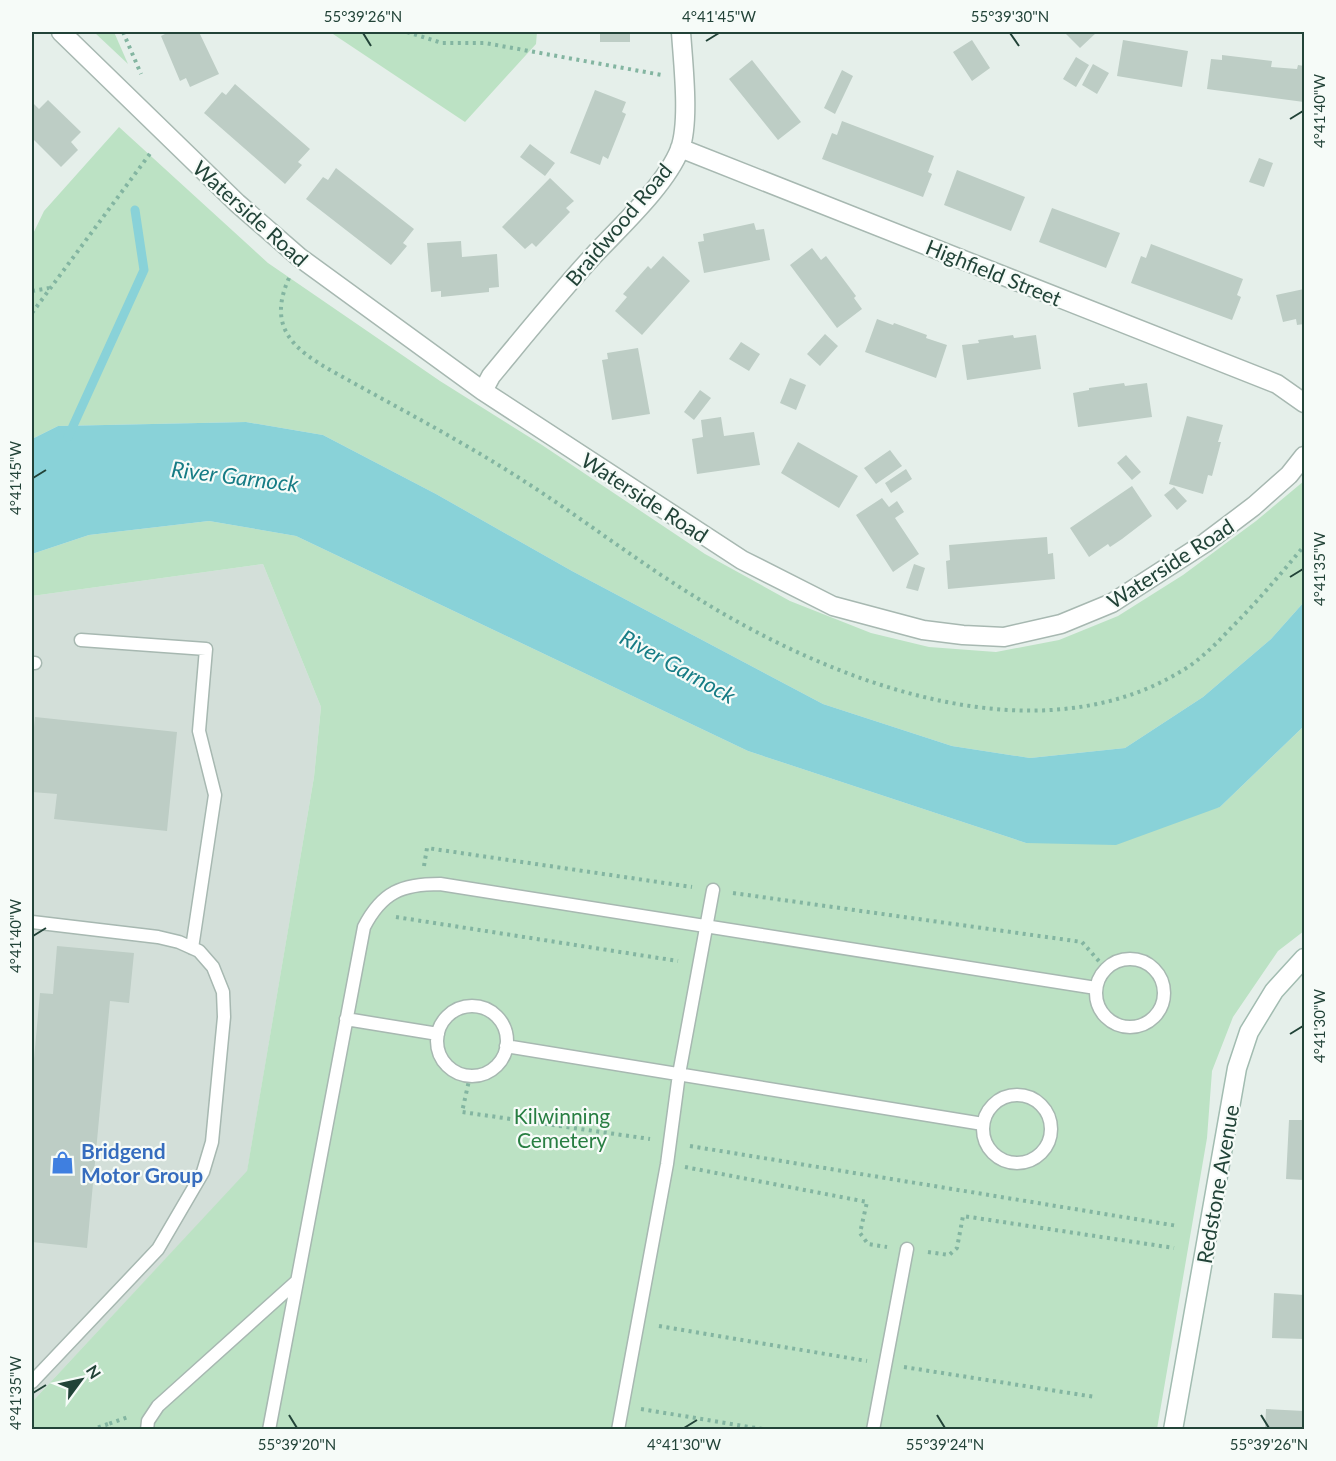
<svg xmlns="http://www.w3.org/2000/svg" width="1336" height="1461" viewBox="0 0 1336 1461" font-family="Lato,sans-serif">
  <rect width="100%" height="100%" fill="#e5efea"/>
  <path fill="#d3dfd9" d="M263,564L321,707L314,777L247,1172L32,1402V596Z"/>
  <path fill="#bce2c4" d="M94,32H114L128,64Z
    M330,32H537L536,44L465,122Z
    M119,127L268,263L440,381L542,445L705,554L790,601L871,633L929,647L996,652L1059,640L1118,616L1183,575L1256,521L1304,481V602L1271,639L1203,697L1125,748L1030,758L952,746L823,704L572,571L436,494L323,435L246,422L58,426L32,439V236L44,211Z
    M209,521L296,536L748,751L1026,843L1220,807L1304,726V931L1278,951L1233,1017L1212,1071L1207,1138L1157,1429L32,1430V1402L247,1171L314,777L321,707L263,564L32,596V554L89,535Z"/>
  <path fill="#89d2d8" d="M246,422L323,435L436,494L572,571L823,704L952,746L1030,758L1125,748L1203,697L1271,639L1304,602V726L1220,807L1116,845L1026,843L748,751L296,536L209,521L89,535L32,554V439L58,426Z"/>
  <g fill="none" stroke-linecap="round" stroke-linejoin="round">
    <path stroke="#89d2d8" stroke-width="9" d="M68,437L144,270L135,210"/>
  </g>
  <path fill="#bdcdc5" d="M164,32H199L219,74L190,87L186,78L180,81L161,36L165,34Z
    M600,32H630V42H600Z
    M1064,32H1097L1080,48Z
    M972,40L990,68L972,81L953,52Z
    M1123,40L1188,51L1182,87L1117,76Z
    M1222,55L1272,61L1271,67L1297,69L1298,65L1304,66V102L1207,89L1211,59L1222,60Z
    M1076,57L1089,65L1076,87L1063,79Z
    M752,60L801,122L778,140L729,79Z
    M1093,64L1109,73L1097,94L1082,85Z
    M842,70L853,76L835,114L824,108Z
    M235,84L310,149L298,162L302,165L285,184L204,113L222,92L226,95Z
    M595,90L626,102L622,112L626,114L608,159L603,156L600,165L570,153Z
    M48,100L81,132L71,142L78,150L61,167L32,138V102L39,109Z
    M842,121L934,156L928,172L932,174L923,197L822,159L832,133L837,135Z
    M530,144L555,163L545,176L520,157Z
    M1259,158L1273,163L1264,187L1249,182Z
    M336,168L414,229L403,243L407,246L391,265L306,199L323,177L328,180Z
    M957,170L1025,197L1011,231L944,205Z
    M550,178L574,201L566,208L570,212L536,247L532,243L525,249L502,227Z
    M1052,208L1120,233L1106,268L1039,242Z
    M754,223L756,230L764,229L770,260L704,273L698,242L704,241L703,234Z
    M461,241L462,257L497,254L499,287L489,288V292L441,297V291L431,292L427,243Z
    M1151,244L1243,279L1237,295L1241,297L1232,320L1131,283L1141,256L1146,258Z
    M812,248L821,260L826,256L856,296L854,298L862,309L837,328L790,265Z
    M663,256L690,281L642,335L615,311L627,297L623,294L648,266L651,269Z
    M1304,289V324L1297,325L1296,319L1283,322L1276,295Z
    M877,319L893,325L894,323L927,335L926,338L947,345L936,378L865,352Z
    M825,334L838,346L820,366L807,354Z
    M1013,335L1014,338L1036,335L1041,369L967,380L962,345L979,343L978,340Z
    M741,342L760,354L749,371L729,359Z
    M638,348L650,414L612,420L602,360L608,359L607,353Z
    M790,378L806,385L796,410L780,403Z
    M1124,383L1125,386L1147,383L1152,417L1078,427L1073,393L1089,390V388Z
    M700,390L711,398L694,420L684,412Z
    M1187,416L1223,425L1218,442H1221L1212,476L1208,475L1203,494L1169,484Z
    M721,417L724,436L754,432L760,465L697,474L692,439L703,437L701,420Z
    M798,442L858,476L839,508L781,473Z
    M890,450L902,466L876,484L864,468Z
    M1126,455L1141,472L1132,480L1117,463Z
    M906,469L912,479L891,493L885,483Z
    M1132,486L1152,516L1122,539L1110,547L1108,544L1089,557L1070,528Z
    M1174,487L1187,501L1177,510L1164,495Z
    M882,498L889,507L897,501L904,512L895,518L919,554L893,572L856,515Z
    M1047,537L1048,554L1053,553L1055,579L948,589L946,561L950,560L949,545Z
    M914,564L925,568L918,591L906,588Z
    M35,717L177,732L167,831L54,819L57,794L32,792V748Z
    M57,946L134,953L129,1003L110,1001L87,1248L32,1242V1081L40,993L53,994Z
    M1289,1120H1304V1180L1286,1179Z
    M1274,1293L1304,1295V1339L1272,1338Z
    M1266,1409L1304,1411V1430H1265Z"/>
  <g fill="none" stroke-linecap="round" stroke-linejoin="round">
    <defs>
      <path id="lane" d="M81,640L206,649L199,731L215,795L192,948
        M32,663H35
        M32,922L158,937L179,942L199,951L213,967L223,992L224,1017L212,1142L203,1172L158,1249L32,1382
        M1096 993a34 34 0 1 1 68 0a34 34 0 1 1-68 0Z
        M437 1041a35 35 0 1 1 70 0a35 35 0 1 1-70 0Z
        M346,1019L438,1034
        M506,1046L983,1124
        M983 1129a34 34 0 1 1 68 0a34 34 0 1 1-68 0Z
        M147,1430L148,1421L158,1406L297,1281
        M269,1430L364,927C382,892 402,884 440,884L1096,988
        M618,1430L667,1164L679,1074L713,890
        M873,1430L907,1249"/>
      <path id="street" d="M61,32L237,203L299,257L483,391L742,560L833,606L923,630L963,635L1004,637L1061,624L1112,603L1205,543L1254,506L1289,475L1304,456
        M680,148L1277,384L1304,403
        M483,391L491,376C525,335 558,294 594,255C620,227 666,185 680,149C690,121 683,63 681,32"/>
      <path id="secondary" d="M1173,1430L1237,1068L1249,1032L1274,991L1304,958"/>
    </defs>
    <use href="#lane" stroke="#a7b8b1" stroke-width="15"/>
    <use href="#street" stroke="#a7b8b1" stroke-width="21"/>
    <use href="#secondary" stroke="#a2bcb1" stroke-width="21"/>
    <path stroke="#83b5a1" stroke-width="4" stroke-dasharray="3 4.5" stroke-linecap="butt" d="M123,32L141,74
      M407,32L442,43H485L662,75
      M289,278C267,327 293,349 332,371C398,408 464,442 527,483C586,521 642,565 702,601C837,684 1041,762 1188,667C1204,656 1217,643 1230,629C1256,603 1280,575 1304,546
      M32,291L49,288
      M32,313L152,151
      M424,866L427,848L692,887
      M733,893L1082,942L1105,968
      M396,917L678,961
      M470,1076L462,1112L650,1139
      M690,1146L1178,1226
      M685,1167L867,1202L860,1233L868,1244L887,1247
      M928,1252L949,1255L957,1248L963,1216L1174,1248
      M659,1326L867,1361
      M904,1367L1095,1397
      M641,1409L768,1430
      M91,1430L108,1424
      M107,1430L108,1424L128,1417"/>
    <use href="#lane" stroke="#fff" stroke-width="12"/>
    <use href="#street" stroke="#fff" stroke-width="18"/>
    <use href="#secondary" stroke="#fff" stroke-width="18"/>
  </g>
  <path fill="none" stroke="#224338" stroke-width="2" d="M363,33L371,46M1010,33L1019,46M706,41L719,33M1290,119L1303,111M33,478L46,470M1290,577L1303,569M33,936L46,928M1290,1034L1303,1026M33,1393L46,1385M289,1415L297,1428M937,1415L945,1428M1261,1415L1269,1428M684,1428L697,1420"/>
  <defs>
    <symbol id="shop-bare" viewBox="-9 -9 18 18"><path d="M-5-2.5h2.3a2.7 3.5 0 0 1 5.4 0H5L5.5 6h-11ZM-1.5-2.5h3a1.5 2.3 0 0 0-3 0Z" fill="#3f7fe0" stroke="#f6fbf8" stroke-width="2.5" paint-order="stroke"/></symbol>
  </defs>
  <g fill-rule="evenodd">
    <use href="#shop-bare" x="46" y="1146" width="33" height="33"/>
  </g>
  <g text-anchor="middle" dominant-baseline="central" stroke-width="4.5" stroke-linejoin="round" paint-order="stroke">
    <g font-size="21" fill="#224338" stroke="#f6fbf8">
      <text transform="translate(251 213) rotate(42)">Waterside Road</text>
      <text transform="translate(618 224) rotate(-50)">Braidwood Road</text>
      <text transform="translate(994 272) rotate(22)">Highfield Street</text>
      <text transform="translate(645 497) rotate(33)">Waterside Road</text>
      <text transform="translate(1170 563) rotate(-33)">Waterside Road</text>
      <text transform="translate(1217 1184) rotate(-80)">Redstone Avenue</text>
    </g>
    <g font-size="21" fill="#287e42" stroke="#f6fbf8">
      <text x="562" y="1115">Kilwinning<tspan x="562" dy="24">Cemetery</tspan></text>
    </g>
    <g font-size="21" font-weight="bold" fill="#366cbe" stroke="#f6fbf8" text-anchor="start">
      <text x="81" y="1150">Bridgend<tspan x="81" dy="24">Motor Group</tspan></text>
    </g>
    <g font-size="22" font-style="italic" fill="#167c85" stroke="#f6fbf8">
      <text transform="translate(235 476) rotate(7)">River Garnock</text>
      <text transform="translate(678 666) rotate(29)">River Garnock</text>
    </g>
  </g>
  <rect width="1336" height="1461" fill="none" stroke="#f6fbf8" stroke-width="66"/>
  <g transform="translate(81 1380) rotate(57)" stroke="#f6fbf8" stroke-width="4.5" paint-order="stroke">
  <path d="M0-4.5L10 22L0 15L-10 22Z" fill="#224338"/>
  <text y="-9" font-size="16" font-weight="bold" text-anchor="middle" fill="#224338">N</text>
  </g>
  <rect x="33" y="33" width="1270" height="1395" fill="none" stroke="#224338" stroke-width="2"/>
  <g font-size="15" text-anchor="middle" fill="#224338">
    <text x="363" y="22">55°39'26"N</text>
    <text x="719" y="22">4°41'45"W</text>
    <text x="1010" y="22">55°39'30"N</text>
    <text transform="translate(1320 111) rotate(-90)" y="5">4°41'40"W</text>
    <text transform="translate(16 478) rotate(-90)" y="5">4°41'45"W</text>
    <text transform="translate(1320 569) rotate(-90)" y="5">4°41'35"W</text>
    <text transform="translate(16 936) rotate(-90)" y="5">4°41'40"W</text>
    <text transform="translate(1320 1026) rotate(-90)" y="5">4°41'30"W</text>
    <text transform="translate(16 1393) rotate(-90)" y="5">4°41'35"W</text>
    <text x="297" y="1450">55°39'20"N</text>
    <text x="684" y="1450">4°41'30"W</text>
    <text x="945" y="1450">55°39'24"N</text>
    <text x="1269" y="1450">55°39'26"N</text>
  </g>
</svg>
